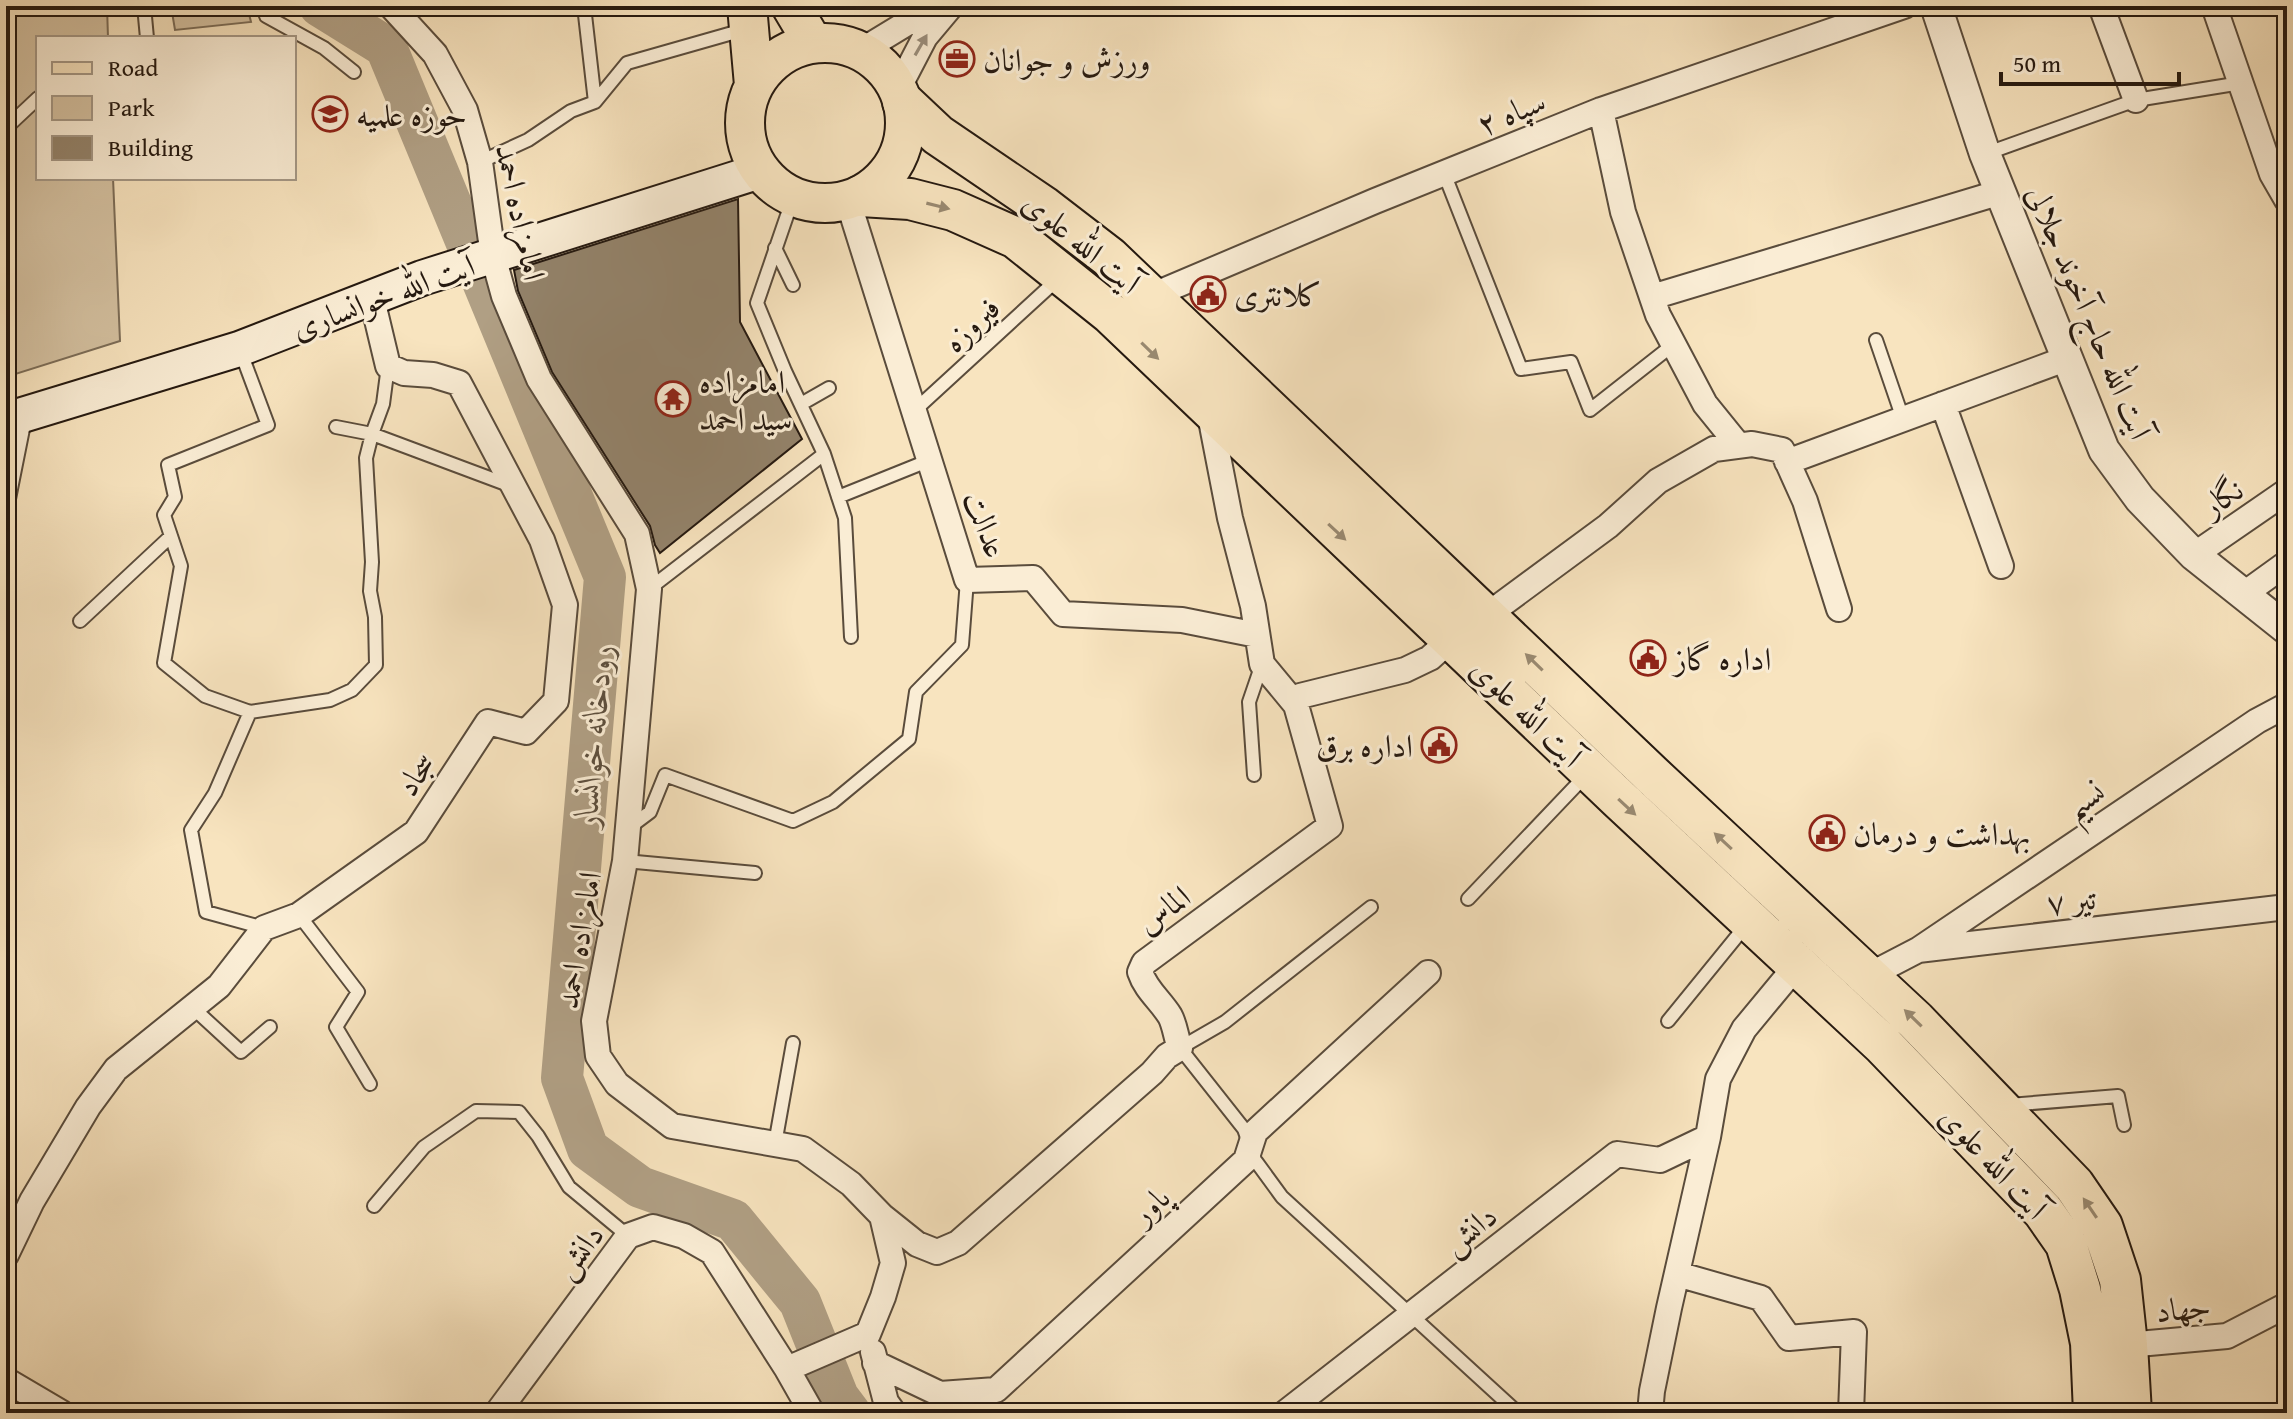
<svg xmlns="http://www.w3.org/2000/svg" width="2293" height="1419" viewBox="0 0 2293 1419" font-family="'Gentium Book Plus',Amiri,serif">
  <rect width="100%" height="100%" fill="#f8e4bf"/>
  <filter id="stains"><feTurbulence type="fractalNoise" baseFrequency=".0025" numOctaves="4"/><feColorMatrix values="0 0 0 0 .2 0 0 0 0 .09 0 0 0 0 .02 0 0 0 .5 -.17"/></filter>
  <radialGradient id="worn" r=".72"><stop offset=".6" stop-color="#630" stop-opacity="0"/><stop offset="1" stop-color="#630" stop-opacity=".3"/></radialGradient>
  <path fill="#d4c1a1" stroke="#7c6d58" stroke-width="2" d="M6,6H107L108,38H38V178H113L120,341L6,377Z
    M171,6H247L251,22L175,30Z"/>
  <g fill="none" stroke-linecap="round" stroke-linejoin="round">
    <path stroke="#b09f84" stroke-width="42" d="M320,6L386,47L605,577L562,1078L588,1149L640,1187L733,1220L800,1302L838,1397L850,1413"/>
  </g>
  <path fill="#93836b" stroke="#251910" stroke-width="2" d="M738,199L740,322L802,439L660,553L655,545L650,526L552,372L518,291L514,270Z"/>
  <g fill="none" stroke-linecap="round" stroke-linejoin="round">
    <defs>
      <path id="service" d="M144,6L147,38
        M264,6L266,16L324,48L354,72
        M584,6L595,102
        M6,128L38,98
        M1985,154L2136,100L2241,83
        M480,162L528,140L571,111L595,102L627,63L743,30
        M1444,173L1521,369L1571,362L1590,410L1674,344
        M793,198L757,303L785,371L824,454L845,518L851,637
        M775,248L793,285
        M1876,340L1903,419
        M240,350L268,425L168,465L175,497L164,515L181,566L164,663L205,696L250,712L330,700L352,690L376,665L375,617L370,591L372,562L366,458L372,434L383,404L388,366
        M801,404L829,388
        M914,411L1059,278
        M336,427L372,434L511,486
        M838,497L930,460
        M6,514L25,419
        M649,589L824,454
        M80,621L171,536
        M250,712L215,793L191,830L206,912L264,928
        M1254,775L1249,702L1262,664
        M630,827L650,812L665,775L793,821L833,802L909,739L916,692L962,645L967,580
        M625,861L755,873
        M1468,899L1587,774
        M1371,907L1225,1022L1180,1048L1244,1129L1255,1160L1282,1197L1518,1413
        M299,915L358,992L336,1027L370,1084
        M192,1007L241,1052L270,1027
        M1668,1021L1747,924
        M2009,1105L2118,1096L2124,1125
        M775,1144L793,1043
        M374,1206L424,1147L476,1111L519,1112L538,1136L569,1187L628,1236"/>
      <path id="minor" d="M391,6L435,54L465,110L480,162L493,256L504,296L539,379L637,534L649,589L625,861L594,1021L598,1056L617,1084L672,1126L803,1149L851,1184L882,1216L893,1263L883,1297L868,1334
        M2101,6L2136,100
        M2214,6L2272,174L2287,200
        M861,51L935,6
        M898,89L925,37L951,6
        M1601,110L1623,212L1658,315L1705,404L1739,446
        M848,201L967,580L1033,578L1063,614L1182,620L1257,635
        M1149,297L1375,201L1601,110L1904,6
        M1652,297L2001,192
        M1943,404L2001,566
        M1209,410L1230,518L1253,606L1262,664L1296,705
        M1787,462L2068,358
        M2194,555L2287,491
        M2244,594L2287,563
        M1486,616L1608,526L1658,481L1714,449L1752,444L1782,450L1805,501L1839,609
        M1918,950L2257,721L2287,705
        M1868,976L1918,950L2287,907
        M882,1216L917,1244L937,1252L958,1243L1152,1073L1167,1056L1180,1048C1176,1038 1175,1025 1170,1016C1160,1000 1146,990 1140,972L1144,963L1330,826L1296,705L1300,696L1405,670L1430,658L1451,639
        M6,1255L32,1201L88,1107L116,1069L219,986L264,928L299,915L416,832L488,722L526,732L556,701L565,605L542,540L459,383L433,375L404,373L388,366L372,299
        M1677,1274L1761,1298L1789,1338L1854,1332L1851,1413
        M2127,1345L2227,1336L2287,1305
        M873,1352L886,1402L894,1413
        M875,1363L940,1394L996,1390L1246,1160L1255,1132L1428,973
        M787,1369L868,1334
        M6,1380L62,1413
        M497,1413L628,1236L653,1227L684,1236L712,1252L787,1369L812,1413
        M1285,1413L1617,1154L1660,1160L1708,1137
        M1650,1413L1652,1391L1669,1308L1708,1137L1718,1079L1744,1029L1797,965"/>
      <path id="tertiary" d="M1936,6L1985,154L2104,450L2140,499L2194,555L2287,629"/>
      <path id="secondary" d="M6,420L239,349L422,278L760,171"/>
      <path id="primary" d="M747,6L754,85
        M791,6L813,43
        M745 123a80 80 0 1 1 160 0a80 80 0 1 1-160 0Z"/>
      <path id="trunk" d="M903,102L938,135L1044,207L1109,257L1651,774L1915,1020L2074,1185L2102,1226L2120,1280L2127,1345L2131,1413
        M861,196L910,199L953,210L1016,238L1111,314L1619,799L1883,1045L2043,1211L2066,1244L2080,1289L2091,1343L2094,1413"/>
    </defs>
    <use href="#service" stroke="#5a4c3c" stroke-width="16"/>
    <use href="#minor" stroke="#5a4c3c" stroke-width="28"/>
    <use href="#tertiary" stroke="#5a4c3c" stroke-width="34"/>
    <use href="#secondary" stroke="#251910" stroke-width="38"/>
    <use href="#primary" stroke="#251910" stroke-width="42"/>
    <use href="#trunk" stroke="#251910" stroke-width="44"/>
    <use href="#service" stroke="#faedd5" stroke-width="12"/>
    <use href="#minor" stroke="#faedd5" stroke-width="24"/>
    <use href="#tertiary" stroke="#faedd5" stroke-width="30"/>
    <use href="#secondary" stroke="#faedd5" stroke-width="34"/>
    <use href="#primary" stroke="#f8e4bf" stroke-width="38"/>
    <use href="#trunk" stroke="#f8e4bf" stroke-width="40"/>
  </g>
  <defs><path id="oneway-solid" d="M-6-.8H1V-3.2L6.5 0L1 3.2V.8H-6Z" transform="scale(2)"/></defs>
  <use fill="#9a8e7c" href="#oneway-solid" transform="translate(921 45) rotate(-60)"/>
  <g fill="#998970">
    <use href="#oneway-solid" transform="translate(938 206) rotate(14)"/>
    <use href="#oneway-solid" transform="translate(1150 351) rotate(44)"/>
    <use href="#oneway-solid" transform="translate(1337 532) rotate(43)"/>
    <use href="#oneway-solid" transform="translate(1534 662) rotate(-136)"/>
    <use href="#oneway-solid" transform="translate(1627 807) rotate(43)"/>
    <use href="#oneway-solid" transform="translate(1723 841) rotate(-137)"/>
    <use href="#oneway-solid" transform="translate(1913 1018) rotate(-136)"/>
    <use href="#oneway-solid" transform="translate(2090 1208) rotate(-124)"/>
  </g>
  <defs>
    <symbol id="office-ring" viewBox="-11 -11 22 22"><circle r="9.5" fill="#faedd5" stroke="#8f2418" stroke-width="1.5"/><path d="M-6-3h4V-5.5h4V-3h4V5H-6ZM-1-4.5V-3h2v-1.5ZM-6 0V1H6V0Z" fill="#8f2418"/></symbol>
    <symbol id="university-ring" viewBox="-11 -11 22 22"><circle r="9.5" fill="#faedd5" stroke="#8f2418" stroke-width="1.5"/><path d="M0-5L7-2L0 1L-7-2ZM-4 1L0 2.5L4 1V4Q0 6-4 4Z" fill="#8f2418"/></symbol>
    <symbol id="civic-ring" viewBox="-11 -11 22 22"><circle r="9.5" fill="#faedd5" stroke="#8f2418" stroke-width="1.5"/><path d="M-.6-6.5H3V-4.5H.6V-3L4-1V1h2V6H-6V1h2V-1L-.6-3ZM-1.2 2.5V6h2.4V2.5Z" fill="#8f2418"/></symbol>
    <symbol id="temple-ring" viewBox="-11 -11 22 22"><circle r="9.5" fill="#faedd5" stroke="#8f2418" stroke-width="1.5"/><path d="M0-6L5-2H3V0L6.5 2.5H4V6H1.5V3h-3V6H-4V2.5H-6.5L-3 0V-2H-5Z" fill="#8f2418"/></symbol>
  </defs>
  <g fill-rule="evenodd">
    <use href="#office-ring" x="937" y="39" width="40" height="40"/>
    <use href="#university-ring" x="310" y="94" width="40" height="40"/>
    <use href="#civic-ring" x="1188" y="274" width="40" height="40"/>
    <use href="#temple-ring" x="653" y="379" width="40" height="40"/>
    <use href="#civic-ring" x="1628" y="638" width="40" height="40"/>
    <use href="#civic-ring" x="1419" y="725" width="40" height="40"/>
    <use href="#civic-ring" x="1807" y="813" width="40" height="40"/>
  </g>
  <g text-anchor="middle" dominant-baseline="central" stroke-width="6" stroke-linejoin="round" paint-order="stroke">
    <g font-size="32" fill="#251910" stroke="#faedd5" text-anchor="start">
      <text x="983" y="59">ورزش و جوانان</text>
      <text x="356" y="114">حوزه علمیه</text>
      <text x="1234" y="294">کلانتری</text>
      <text x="699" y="381">امامزاده<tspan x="699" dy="37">سید احمد</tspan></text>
      <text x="1674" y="658">اداره گاز</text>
      <text x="1413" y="745" text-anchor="end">اداره برق</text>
      <text x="1853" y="833">بهداشت و درمان</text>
    </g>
    <g font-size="32" fill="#251910" stroke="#faedd5">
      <text transform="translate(1511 112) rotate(-22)">سپاه ۲</text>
      <text transform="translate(521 212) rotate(78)">امامزاده احمد</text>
      <text transform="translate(1082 242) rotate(39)">آیت الله علوی</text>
      <text transform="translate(383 296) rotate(-20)">آیت الله خوانساری</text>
      <text transform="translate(2090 312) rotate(67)">آیت الله حاج آخوند جلالی</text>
      <text transform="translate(971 324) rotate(-43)">فیروزه</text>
      <text transform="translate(2222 497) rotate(-34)">نگار</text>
      <text transform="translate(986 524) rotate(69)">عدالت</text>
      <text transform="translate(1527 712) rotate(44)">آیت الله علوی</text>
      <text transform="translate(415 774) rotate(-57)">سجاد</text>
      <text transform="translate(2084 799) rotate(-34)">نسیم</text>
      <text transform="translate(2071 900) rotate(-7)">۷ تیر</text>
      <text transform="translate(1163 909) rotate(-36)">الماس</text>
      <text transform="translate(578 940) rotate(-80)">امامزاده احمد</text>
      <text transform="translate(1994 1162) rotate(47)">آیت الله علوی</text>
      <text transform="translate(1150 1205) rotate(-43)">پاور</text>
      <text transform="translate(1469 1229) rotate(-38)">دانش</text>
      <text transform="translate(578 1251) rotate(-52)">دانش</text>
      <text transform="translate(2183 1308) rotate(-6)">جهاد</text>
    </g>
    <g font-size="34" font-style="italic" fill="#5d4f3e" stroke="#faedd5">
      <text transform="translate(592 736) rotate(-85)">رودخانه خوانسار</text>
    </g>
  </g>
  <rect width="2293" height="1419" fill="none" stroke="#f8e4bf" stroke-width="32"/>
  <rect x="8" y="8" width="2277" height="1403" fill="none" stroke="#251910" stroke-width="4"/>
  <rect x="16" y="16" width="2261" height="1387" fill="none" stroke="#251910" stroke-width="2"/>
  <rect x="36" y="36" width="260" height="144" fill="#faedd5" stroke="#a59886" stroke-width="2"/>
  <rect x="52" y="62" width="40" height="12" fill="#f8e4bf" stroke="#a59886" stroke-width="2"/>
  <text x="108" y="76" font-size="24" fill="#251910">Road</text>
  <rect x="52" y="96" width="40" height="24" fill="#d4c1a1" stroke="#a59886" stroke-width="2"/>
  <text x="108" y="116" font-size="24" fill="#251910">Park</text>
  <rect x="52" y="136" width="40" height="24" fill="#93836b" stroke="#a59886" stroke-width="2"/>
  <text x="108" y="156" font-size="24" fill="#251910">Building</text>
  <path d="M2001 72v12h178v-12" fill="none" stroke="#251910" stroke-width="4"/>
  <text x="2013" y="72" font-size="24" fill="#251910" stroke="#faedd5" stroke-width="6" paint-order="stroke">50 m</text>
  <rect width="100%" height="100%" filter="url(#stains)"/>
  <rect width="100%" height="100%" fill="url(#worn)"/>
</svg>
